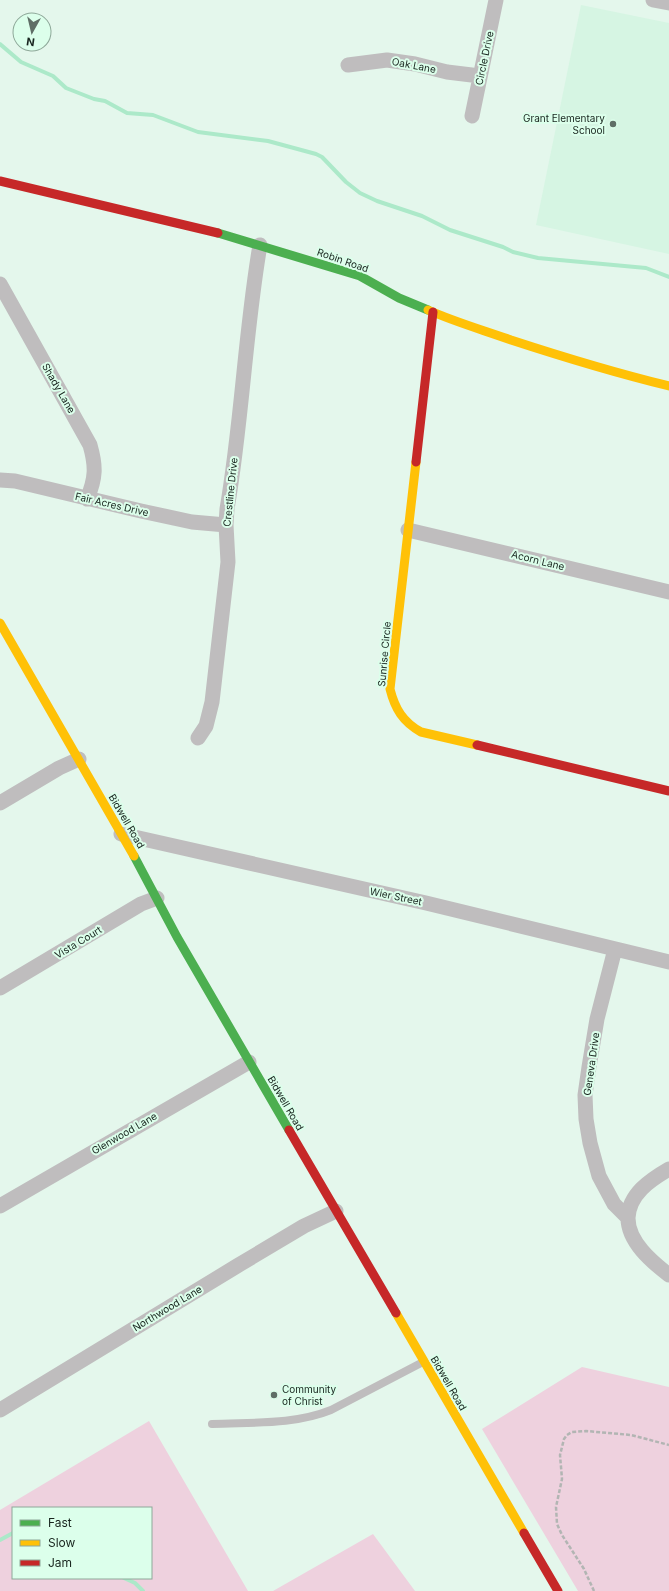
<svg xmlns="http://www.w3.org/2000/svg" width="669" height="1591" viewBox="0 0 669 1591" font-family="Inter,sans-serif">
  <rect width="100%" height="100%" fill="#e4f7ec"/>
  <path fill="#d6f5e3" d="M581,5L669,23V254L536,225Z"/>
  <path fill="#eed1de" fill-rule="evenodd" d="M582,1367L669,1387V1591H578L482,1429Z
    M149,1421L248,1591H0V1510ZM13,1508H151V1578H13Z
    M373,1534L415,1591H273Z"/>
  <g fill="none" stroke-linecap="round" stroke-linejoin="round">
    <path stroke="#ace9c9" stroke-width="4" d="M0,44L21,62L53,76L66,88L94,99L105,101L127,113L153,115L198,132L268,141L316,154L322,157L346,182L360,193L377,201L422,216L450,230L503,247L513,252L538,258L646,268L669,277
      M0,1540L13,1533
      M124,1578L135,1583L143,1591"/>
    <path stroke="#b2b5b3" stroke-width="2.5" stroke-dasharray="4 2" stroke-linecap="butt" d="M594,1591L584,1569L562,1535L557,1524L556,1507L562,1479L560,1455L564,1439L567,1435L572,1432L586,1431L631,1435L669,1445"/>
    <path stroke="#bfbdbe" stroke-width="8" d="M212,1424C251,1422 294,1425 331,1410L423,1362"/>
    <path stroke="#bfbdbe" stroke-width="15" d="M653,0L669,3
      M348,65L387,60L415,64L447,72L480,76
      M472,116L496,0
      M0,284L90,445C96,466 96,478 87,499
      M0,480L15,481L141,511L192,522L226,525
      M408,530L669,592
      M198,738L206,726L212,702L228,562L226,525L227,509C242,422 245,332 260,245
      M0,803L59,768L79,759
      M121,834L426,903L669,962
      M615,949L597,1019L589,1067L585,1095L586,1119L590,1143L599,1176L614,1204L628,1218C628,1242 652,1262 669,1275
      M0,988L141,904L157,898
      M0,1206L249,1062
      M628,1218C629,1194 650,1180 669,1169
      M0,1410L237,1266L304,1226L336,1211"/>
    <path stroke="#4caf50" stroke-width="9" d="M218,233L360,276L399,298L428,310
      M134,856L177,937L289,1130"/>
    <path stroke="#ffc107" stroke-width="9" d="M428,310C455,322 483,330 511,340C563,357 616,373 669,386
      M416,462L390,689C395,709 403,722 421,732L477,745
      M0,623L134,856
      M396,1313L524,1533"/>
    <path stroke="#c62828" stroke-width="9" d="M0,181L218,233
      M416,462L433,312
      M477,745L669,791
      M289,1130L396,1313
      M524,1533L558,1591"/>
  </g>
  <g fill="#5f6e66" stroke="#dcffeb" stroke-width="1.5">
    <circle cx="613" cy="124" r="4"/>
    <circle cx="274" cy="1395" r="4"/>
  </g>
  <g text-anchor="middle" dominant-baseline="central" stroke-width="4" stroke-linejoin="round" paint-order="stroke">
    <g font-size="10" fill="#18251e" stroke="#dcffeb">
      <text transform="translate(484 58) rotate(-78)">Circle Drive</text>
      <text transform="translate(414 65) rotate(11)">Oak Lane</text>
      <text transform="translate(343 260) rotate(19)">Robin Road</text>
      <text transform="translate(59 388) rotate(60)">Shady Lane</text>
      <text transform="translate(230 492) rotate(-84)">Crestline Drive</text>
      <text transform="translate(112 504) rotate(13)">Fair Acres Drive</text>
      <text transform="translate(538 560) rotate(14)">Acorn Lane</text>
      <text transform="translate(384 654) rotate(-85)">Sunrise Circle</text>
      <text transform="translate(127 821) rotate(60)">Bidwell Road</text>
      <text transform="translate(396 896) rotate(12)">Wier Street</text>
      <text transform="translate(78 942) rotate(-31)">Vista Court</text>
      <text transform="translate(591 1064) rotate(-82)">Geneva Drive</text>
      <text transform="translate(286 1103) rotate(60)">Bidwell Road</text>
      <text transform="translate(124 1133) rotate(-30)">Glenwood Lane</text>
      <text transform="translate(167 1308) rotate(-31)">Northwood Lane</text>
      <text transform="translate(449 1383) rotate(60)">Bidwell Road</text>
    </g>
    <g font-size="10" fill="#18251e" stroke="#dcffeb" text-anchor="end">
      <text x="605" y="118">Grant Elementary<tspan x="605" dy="12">School</tspan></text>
      <text x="282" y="1389" text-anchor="start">Community<tspan x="282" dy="12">of Christ</tspan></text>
    </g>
  </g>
  <rect x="12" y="1507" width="140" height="72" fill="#dcffeb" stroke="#8ea899"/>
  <rect x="20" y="1520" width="20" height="6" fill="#4caf50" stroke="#8ea899"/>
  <text x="48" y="1527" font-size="12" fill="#18251e">Fast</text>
  <rect x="20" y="1540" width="20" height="6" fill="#ffc107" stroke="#8ea899"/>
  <text x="48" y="1547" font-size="12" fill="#18251e">Slow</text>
  <rect x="20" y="1560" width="20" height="6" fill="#c62828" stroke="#8ea899"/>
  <text x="48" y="1567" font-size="12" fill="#18251e">Jam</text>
  <g transform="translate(32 32) rotate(188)"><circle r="19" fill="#dcffeb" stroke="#8ea899"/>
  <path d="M0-3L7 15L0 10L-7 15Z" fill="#5f6e66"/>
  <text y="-6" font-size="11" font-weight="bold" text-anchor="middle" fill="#18251e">N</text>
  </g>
</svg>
